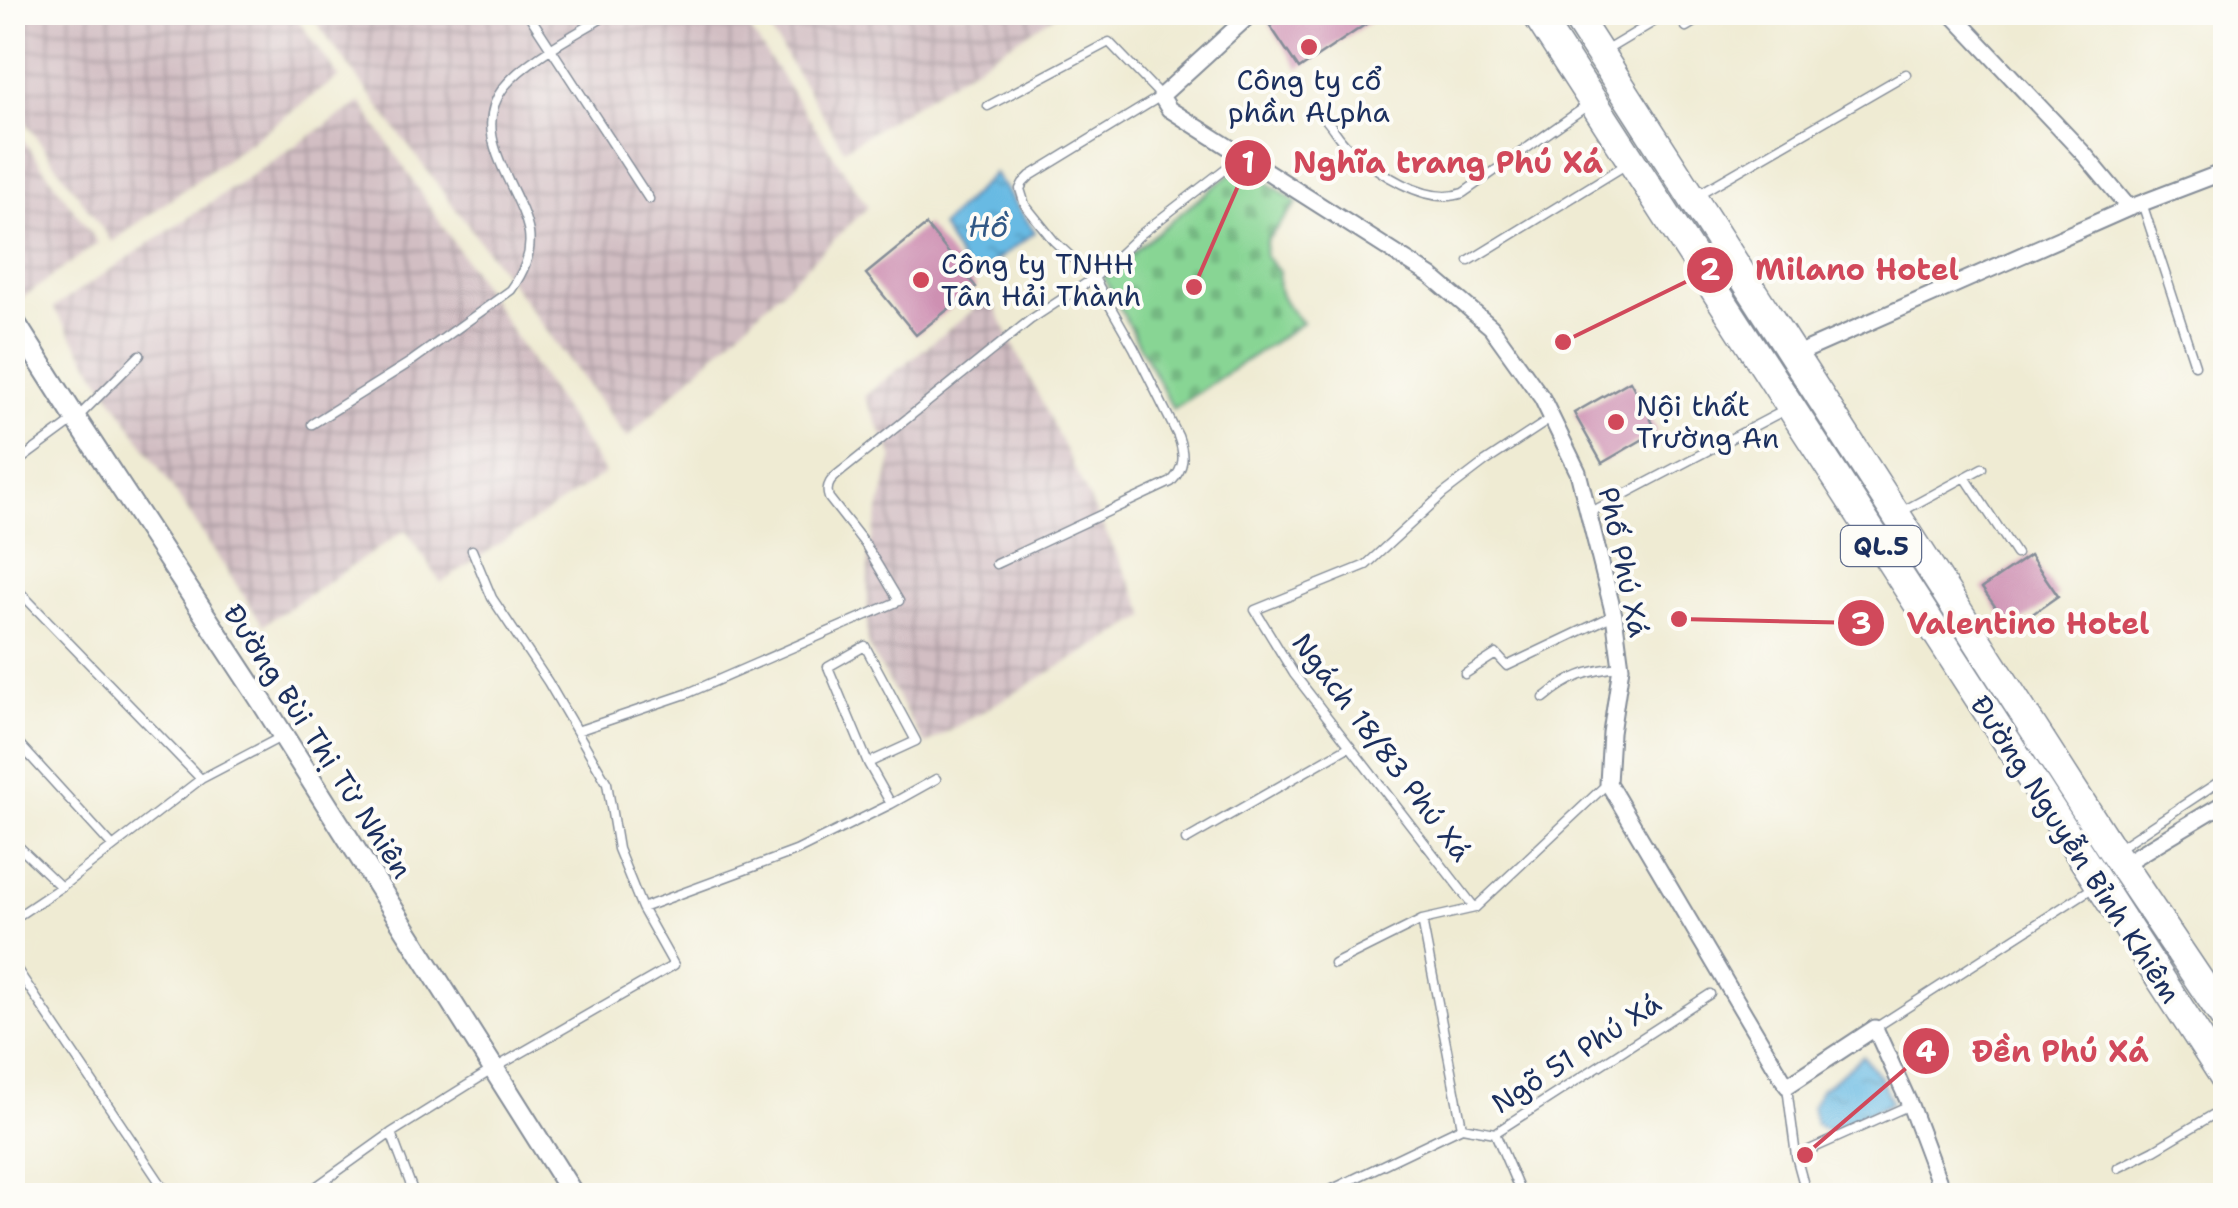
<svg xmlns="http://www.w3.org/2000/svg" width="2238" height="1208" viewBox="0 0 2238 1208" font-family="'Shantell Sans',sans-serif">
  <defs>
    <pattern id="industrial-grid" width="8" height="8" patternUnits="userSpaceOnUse" patternTransform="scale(2.5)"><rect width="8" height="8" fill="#d2bec3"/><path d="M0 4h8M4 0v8" fill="none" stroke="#aa9ba2"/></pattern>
    <pattern id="cemetery-stones" width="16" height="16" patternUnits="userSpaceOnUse" patternTransform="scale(2.5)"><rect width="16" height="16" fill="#88d594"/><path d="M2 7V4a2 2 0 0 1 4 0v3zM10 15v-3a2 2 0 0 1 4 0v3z" fill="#75b782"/></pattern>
    <pattern id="water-ripples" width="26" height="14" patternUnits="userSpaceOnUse" patternTransform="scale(2.5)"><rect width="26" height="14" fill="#68bae3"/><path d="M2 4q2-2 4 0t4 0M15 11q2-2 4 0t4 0" fill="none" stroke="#5598bb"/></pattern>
  </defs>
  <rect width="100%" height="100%" fill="#fdfcf7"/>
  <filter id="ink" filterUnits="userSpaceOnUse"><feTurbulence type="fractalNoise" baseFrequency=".01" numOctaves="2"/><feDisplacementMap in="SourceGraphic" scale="20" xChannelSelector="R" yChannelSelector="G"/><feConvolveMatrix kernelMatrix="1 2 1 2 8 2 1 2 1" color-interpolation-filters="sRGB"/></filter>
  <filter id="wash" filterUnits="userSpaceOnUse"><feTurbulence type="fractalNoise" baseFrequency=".0048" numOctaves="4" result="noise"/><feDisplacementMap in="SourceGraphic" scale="40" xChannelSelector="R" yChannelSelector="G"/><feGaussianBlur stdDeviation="2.25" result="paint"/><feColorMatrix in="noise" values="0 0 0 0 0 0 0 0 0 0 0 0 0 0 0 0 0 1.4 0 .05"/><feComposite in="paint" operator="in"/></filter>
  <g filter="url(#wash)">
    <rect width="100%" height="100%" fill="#efebd3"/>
    <path fill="url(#industrial-grid)" d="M12,13H293L339,77L112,242L13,105Z
      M309,13H739L868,207L627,438Z
      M759,13H1059L844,149Z
      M361,102L605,473L441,583L406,530L263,625L53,308Z
      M12,124L98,243L13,305H12Z
      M990,297L1147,616L925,745L867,644L868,554L893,456L864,396Z"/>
    <path fill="url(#cemetery-stones)" stroke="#528279" stroke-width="2.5" d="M1242,164L1297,203L1266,241L1265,256L1279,271C1275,297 1286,305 1302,323L1173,409L1103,276Z"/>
    <path fill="url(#water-ripples)" stroke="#4274a0" stroke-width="2.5" d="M994,173L1035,232L971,279L941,226Z
      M1863,1056L1881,1078L1891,1103L1829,1131L1816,1124L1812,1107L1820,1091Z"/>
    <g id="blocks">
      <path fill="#ce90b2" d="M1286,12H1384L1299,69L1269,24Z
        M926,225L976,287L916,335L866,274Z
        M1630,381L1657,431L1602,463L1574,413Z
        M2030,555L2058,596L2011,629L1982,588Z"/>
    </g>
  </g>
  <g filter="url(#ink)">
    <use href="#blocks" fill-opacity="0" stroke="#858d98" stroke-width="2.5"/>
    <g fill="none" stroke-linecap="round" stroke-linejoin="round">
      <defs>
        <path id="lane" d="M527,12L649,199
          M1673,12L1686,27L1711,12
          M1605,51L1670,12
          M988,106L1109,42L1161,96L1030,176L1023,183L1020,189L1025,205L1054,241L1094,278L1134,348L1178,436C1185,455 1185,468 1171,482L996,564
          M1327,121C1334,129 1339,139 1347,146C1374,170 1427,207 1463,193L1588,105
          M1697,195L1906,74
          M2142,203L2195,365
          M1469,261L1627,164
          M312,424L409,363L511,290C523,273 532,255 529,233C521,187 467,135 504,87C526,59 580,32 612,12
          M12,466L76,419L140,355
          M1965,477L2016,554
          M1901,512L1982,468
          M1589,513L1787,409
          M12,584L201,779
          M1465,674L1496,654L1507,666L1614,615
          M1544,698C1569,677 1588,670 1621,667
          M577,731L686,694L899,601L865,544L829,498C824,484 833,478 843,470L1030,320L1094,278L1141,234L1243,155
          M12,736L113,847
          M868,763L916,741L865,646L828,667L868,763L891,804
          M12,840L61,887
          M1186,840L1350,746
          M2117,849L2226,777
          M642,908L796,851L891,804L936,779
          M1475,908L1294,674L1255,610L1366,565L1443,494L1485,462L1552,418
          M12,920L61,887L201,779L281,737
          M1422,920L1462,1127
          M12,962L169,1196
          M1334,964L1422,920L1475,908L1608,783
          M1875,1028L2094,887
          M1787,1087L1796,1156L1807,1196
          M391,1133L415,1196
          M1495,1133L1522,1196
          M1796,1156L1910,1105
          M2118,1168L2154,1150L2226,1107
          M303,1196L391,1133L495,1068L674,965L642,908L618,849L607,783L548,682L492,598L472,550
          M1318,1196L1462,1127L1495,1133L1710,994
          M1782,1196L1804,1184"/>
        <path id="street" d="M1253,12L1161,96L1169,109L1431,276L1491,327L1542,398L1578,472L1614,615L1621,667L1611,733L1608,783L1787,1086L1875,1028L1910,1105L1944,1196
          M1950,12L2084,154L2129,208
          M1795,355L2129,208L2226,171
          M2123,864L2226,802"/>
        <path id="secondary" d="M12,318L76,419L262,702L574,1196"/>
        <path id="highway" d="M1535,12L2226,1080
          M1573,12L2113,852L2226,1020"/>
      </defs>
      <use href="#lane" stroke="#858d98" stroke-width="11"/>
      <use href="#street" stroke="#858d98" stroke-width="19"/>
      <use href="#secondary" stroke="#858d98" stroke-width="24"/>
      <use href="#highway" stroke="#858d98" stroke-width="31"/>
      <use href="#lane" stroke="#fff" stroke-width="8"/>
      <use href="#street" stroke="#fff" stroke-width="15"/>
      <use href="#secondary" stroke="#fff" stroke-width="20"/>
      <use href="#highway" stroke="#fff" stroke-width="28"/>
    </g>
  </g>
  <g fill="#d1495b" stroke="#fdfcf7" stroke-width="4">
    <circle cx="1309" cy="47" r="10"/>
    <circle cx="921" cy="280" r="10"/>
    <circle cx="1616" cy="422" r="10"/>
  </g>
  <g text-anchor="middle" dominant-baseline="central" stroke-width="8" stroke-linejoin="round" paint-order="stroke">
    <rect fill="#fdfcf7" stroke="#5f6c8c" stroke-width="2.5" x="1841" y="526" width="80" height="40" rx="8"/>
    <g font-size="25" font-weight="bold" fill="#1b2f5e">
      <text x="1881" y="546">QL.5</text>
    </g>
    <g font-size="28" fill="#1b2f5e" stroke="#fdfcf7" text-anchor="start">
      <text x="1309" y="80" text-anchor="middle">Công ty cổ<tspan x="1309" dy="32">phần ALpha</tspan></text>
      <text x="941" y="264">Công ty TNHH<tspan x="941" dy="32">Tân Hải Thành</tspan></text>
      <text x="1636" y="406">Nội thất<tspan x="1636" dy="32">Trường An</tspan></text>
    </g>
    <g font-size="28" fill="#1b2f5e" stroke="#fdfcf7">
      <text transform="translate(1624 562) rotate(78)">Phố Phú Xá</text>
      <text transform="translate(318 741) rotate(57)">Đường Bùi Thị Từ Nhiên</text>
      <text transform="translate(1382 747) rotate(53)">Ngách 18/83 Phú Xá</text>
      <text transform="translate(2076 849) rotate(57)">Đường Nguyễn Bỉnh Khiêm</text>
      <text transform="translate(1576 1053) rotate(-33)">Ngõ 51 Phú Xá</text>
    </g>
    <g font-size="30" font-style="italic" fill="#325986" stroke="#fdfcf7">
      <text x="988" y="226">Hồ</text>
    </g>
  </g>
  <path fill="none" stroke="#d1495b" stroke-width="4" d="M1194 287L1248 163M1563 342L1710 270M1679 619L1861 623M1805 1155L1926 1051"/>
  <g fill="#d1495b" stroke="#fdfcf7" stroke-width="4">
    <circle cx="1194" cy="287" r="10"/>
    <circle cx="1563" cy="342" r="10"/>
    <circle cx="1679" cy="619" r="10"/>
    <circle cx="1805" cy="1155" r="10"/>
    <circle cx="1248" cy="163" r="25"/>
    <circle cx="1710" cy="270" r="25"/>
    <circle cx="1861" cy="623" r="25"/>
    <circle cx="1926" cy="1051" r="25"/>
  </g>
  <g font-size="30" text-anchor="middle" font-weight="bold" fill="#fff">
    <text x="1248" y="173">1</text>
    <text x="1710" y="280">2</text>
    <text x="1861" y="634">3</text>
    <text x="1926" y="1062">4</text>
  </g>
  <g font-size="30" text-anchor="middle" font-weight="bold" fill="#d1495b" stroke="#fdfcf7" stroke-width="8" stroke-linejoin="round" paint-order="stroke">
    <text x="1448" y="173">Nghĩa trang Phú Xá</text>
    <text x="1857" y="280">Milano Hotel</text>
    <text x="2028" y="634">Valentino Hotel</text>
    <text x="2060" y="1062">Đền Phú Xá</text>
  </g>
  <rect width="2238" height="1208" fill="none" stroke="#fdfcf7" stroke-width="50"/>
</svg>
